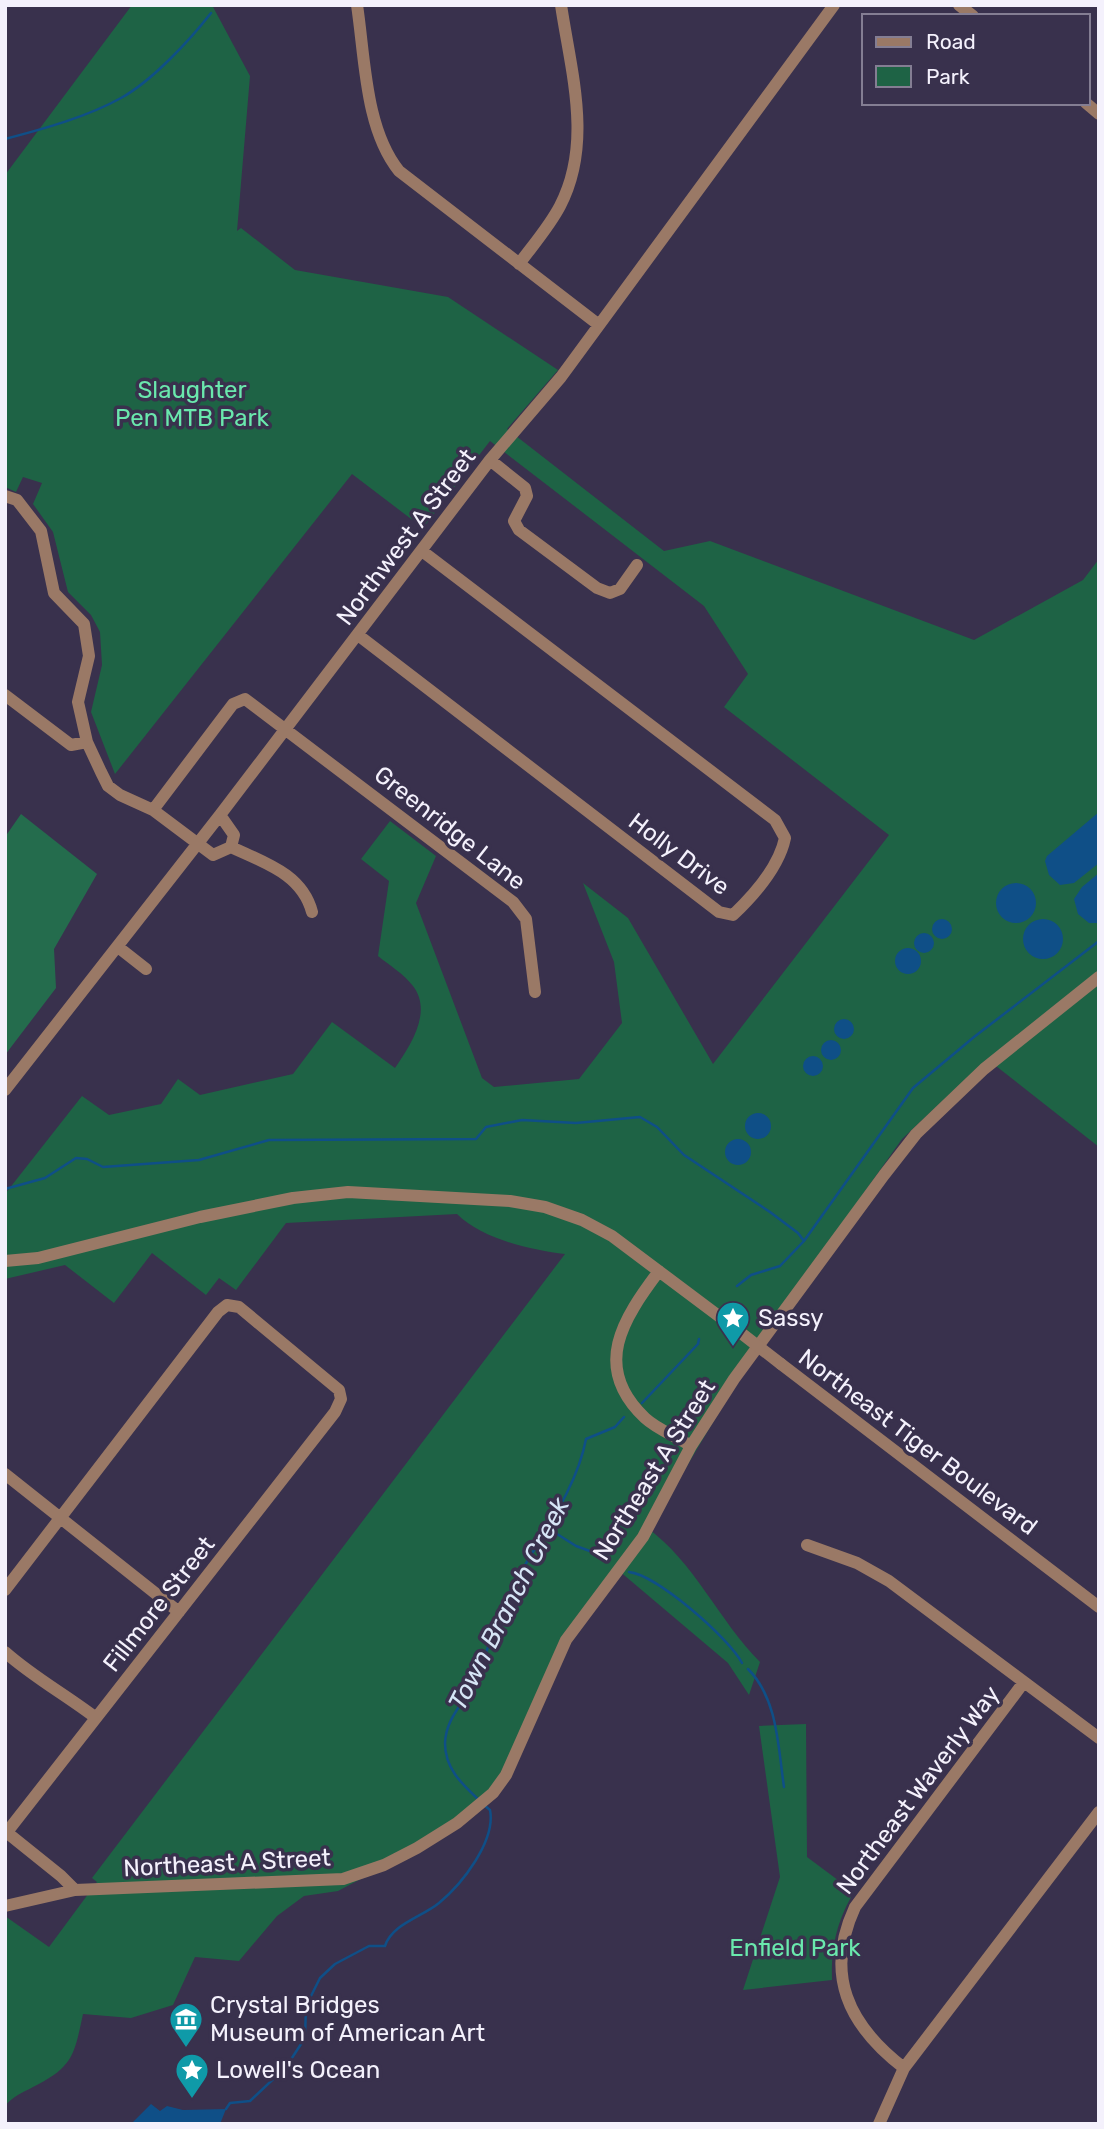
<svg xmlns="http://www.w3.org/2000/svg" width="1104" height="2129" viewBox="0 0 1104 2129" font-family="Rubik,sans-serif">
  <rect width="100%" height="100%" fill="#39314d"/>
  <path fill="#1e6345" d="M132,5H212L250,76L237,231L241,228L295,270L448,297L558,370L507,429L664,551L710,541L974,640L1083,580L1099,559V1147L987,1059L902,1139L773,1321L684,1471L646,1527C694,1561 719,1621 760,1662L749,1695L728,1663L618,1570L567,1640L499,1784L448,1833L338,1891L304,1896L277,1916L239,1961L195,1957L173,2005L131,2018L83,2014C74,2056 73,2067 33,2087C22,2093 13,2096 5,2106V1916L49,1947L97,1882L92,1878L565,1254C531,1250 482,1239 457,1214L286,1223L236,1290L219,1278L206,1295L152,1253L114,1303L65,1265L5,1279V1194L82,1096L109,1115L161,1104L178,1079L200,1095L293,1074L332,1022L395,1068C410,1046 433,1012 413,986C404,974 389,965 378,956L389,881L361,859L390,821L436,856L416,903L482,1078L494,1087L579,1079L622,1023L614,962L583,883L628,918L713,1064L889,835L724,707L748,674L704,606L490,441L423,528L352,474L115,774L91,712L102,665L100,632L91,615L68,592L53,532L33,504L42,483L23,477L16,492L5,487V175Z
    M806,1724L807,1857L854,1892C837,1921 831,1946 832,1980L743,1990L780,1877L759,1726Z"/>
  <path fill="#246c4d" d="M21,814L97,874L54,949L56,988L5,1055V837Z"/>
  <path fill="#0f4f87" d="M1099,812V863L1074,883L1060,885L1049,875L1045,861L1047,856Z
    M1099,873V923H1089L1078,914L1074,899L1082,887Z
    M996 903a20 20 0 1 1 40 0a20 20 0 1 1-40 0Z
    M1023 939a20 20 0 1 1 40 0a20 20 0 1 1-40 0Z
    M932 929a10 10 0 1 1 20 0a10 10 0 1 1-20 0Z
    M914 943a10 10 0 1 1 20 0a10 10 0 1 1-20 0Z
    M895 961a13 13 0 1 1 26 0a13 13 0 1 1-26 0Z
    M834 1029a10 10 0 1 1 20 0a10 10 0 1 1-20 0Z
    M821 1050a10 10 0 1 1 20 0a10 10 0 1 1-20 0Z
    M803 1066a10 10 0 1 1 20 0a10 10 0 1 1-20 0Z
    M745 1126a13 13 0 1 1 26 0a13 13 0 1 1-26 0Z
    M725 1152a13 13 0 1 1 26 0a13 13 0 1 1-26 0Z
    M151,2104L160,2111L167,2106L183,2110L226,2109L220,2124H131Z"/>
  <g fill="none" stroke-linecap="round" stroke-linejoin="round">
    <path stroke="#0f4f87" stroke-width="2.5" d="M5,139C43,129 87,117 121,98C152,81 190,40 211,13
      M5,1189L45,1178L76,1158L87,1159L103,1167L199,1160L269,1140L476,1139L486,1127L522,1120L576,1123L640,1117L657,1127L684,1155L770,1212L798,1233L804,1241
      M737,1286L751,1275L780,1266L804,1241L913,1088L974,1037L1099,941
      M642,1403L698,1344L699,1339
      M546,1527L576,1546L598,1554
      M629,1572C657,1575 729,1638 742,1663
      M748,1669C778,1699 778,1747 784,1787
      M479,1800C462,1784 445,1769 445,1743C446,1719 462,1705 472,1686C486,1661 491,1632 503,1606C528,1551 575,1498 586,1439L615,1427L624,1417
      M226,2109L230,2103L250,2101L286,2067L305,2038L306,2006L320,1978L335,1964L369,1946H385C392,1924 422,1917 439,1903C462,1884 496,1841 490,1810L484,1805"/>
    <path stroke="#9a7966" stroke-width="12" d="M357,5C365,58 365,129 399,171L599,325
      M959,5L973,16
      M1086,103L1099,114
      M519,264C533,245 549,227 560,206C593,143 571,72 561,5
      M490,460L525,488L527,496L514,521L519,530L597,588L610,593L620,589L637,565
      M5,496L17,500L41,531L54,593L84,624L89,656L78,702L87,742L101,772L108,786L120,795L153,810L213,855L231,847L234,835L220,815
      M358,635L719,912L733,915C754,895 779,867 785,838L775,820L422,551
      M5,695L71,745L87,742
      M153,810L233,704L245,699L513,902L526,919L535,992
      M231,847C265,863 302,874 312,912
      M118,947L146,969
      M5,1090L220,815L490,460L561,377L834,5
      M5,1261L38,1258L200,1217L293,1198L348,1192L510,1201L545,1207L582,1220L612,1236L732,1326
      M659,1271C623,1319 591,1367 645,1418C658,1430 676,1436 691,1446
      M781,1364L1099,1607
      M5,1474L179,1612
      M807,1545L857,1563L889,1581L1099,1738
      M5,1590L218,1312L227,1305L239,1307L339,1390L341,1399L335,1412L7,1832
      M5,1652C33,1677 66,1695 96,1718
      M5,1831L61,1876L75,1890
      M5,1906L75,1890L343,1879L384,1865L417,1848L457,1823L493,1793L506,1775L566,1640L643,1537L691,1446L734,1379L884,1175L916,1134L984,1069L1099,977
      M904,2068C848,2025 824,1974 855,1907L1024,1682
      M879,2124L904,2068L1099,1812"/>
    <path stroke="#9a7966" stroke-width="12" d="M732,1326L781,1364"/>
  </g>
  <defs>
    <symbol id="sight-pin" viewBox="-11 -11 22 30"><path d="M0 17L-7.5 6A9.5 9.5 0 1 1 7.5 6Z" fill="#0f9aa8" stroke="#39314d"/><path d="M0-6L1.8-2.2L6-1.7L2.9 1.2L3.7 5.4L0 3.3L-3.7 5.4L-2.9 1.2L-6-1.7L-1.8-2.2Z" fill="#fff"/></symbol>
    <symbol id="museum-pin" viewBox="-11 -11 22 30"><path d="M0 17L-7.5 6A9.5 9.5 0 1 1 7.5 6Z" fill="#0f9aa8" stroke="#39314d"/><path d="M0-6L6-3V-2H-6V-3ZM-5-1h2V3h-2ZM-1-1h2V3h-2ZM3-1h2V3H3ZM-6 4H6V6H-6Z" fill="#fff"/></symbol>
  </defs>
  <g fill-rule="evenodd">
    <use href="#sight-pin" x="714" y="1299" width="38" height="52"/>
    <use href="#museum-pin" x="167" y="2000" width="38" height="52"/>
    <use href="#sight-pin" x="173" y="2051" width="38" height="52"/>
  </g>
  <g text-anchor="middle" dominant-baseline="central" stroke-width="7" stroke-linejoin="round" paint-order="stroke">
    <g font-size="24" fill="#6ae8ad" stroke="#39314d">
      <text x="192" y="390">Slaughter<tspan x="192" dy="28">Pen MTB Park</tspan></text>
      <text x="795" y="1948">Enfield Park</text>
    </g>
    <g font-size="24" fill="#f4f1fc" stroke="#39314d">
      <text transform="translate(406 537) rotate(-53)">Northwest A Street</text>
      <text transform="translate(450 828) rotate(38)">Greenridge Lane</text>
      <text transform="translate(679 854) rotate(37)">Holly Drive</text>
      <text transform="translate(918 1442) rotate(37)">Northeast Tiger Boulevard</text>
      <text transform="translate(654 1470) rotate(-58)">Northeast A Street</text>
      <text transform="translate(159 1604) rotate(-52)">Fillmore Street</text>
      <text transform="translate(918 1790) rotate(-53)">Northeast Waverly Way</text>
      <text transform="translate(227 1863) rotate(-3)">Northeast A Street</text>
    </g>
    <g font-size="24" fill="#f4f1fc" stroke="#39314d" text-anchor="start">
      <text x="758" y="1318">Sassy</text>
      <text x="210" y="2005">Crystal Bridges<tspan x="210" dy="28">Museum of American Art</tspan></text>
      <text x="216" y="2070">Lowell's Ocean</text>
    </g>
    <g font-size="26" font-style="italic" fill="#d6e5f6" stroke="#39314d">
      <text transform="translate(509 1604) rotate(-63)">Town Branch Creek</text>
    </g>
  </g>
  <rect width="1104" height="2129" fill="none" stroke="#f4f1fc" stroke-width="14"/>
  <rect x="862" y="14" width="228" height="91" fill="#39314d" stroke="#847e93" stroke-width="2"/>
  <rect x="876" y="37" width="35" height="10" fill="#9a7966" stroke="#847e93" stroke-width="2"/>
  <text x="926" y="49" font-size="21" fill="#f4f1fc">Road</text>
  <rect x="876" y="66" width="35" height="21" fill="#1e6345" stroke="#847e93" stroke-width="2"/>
  <text x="926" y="84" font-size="21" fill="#f4f1fc">Park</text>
</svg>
